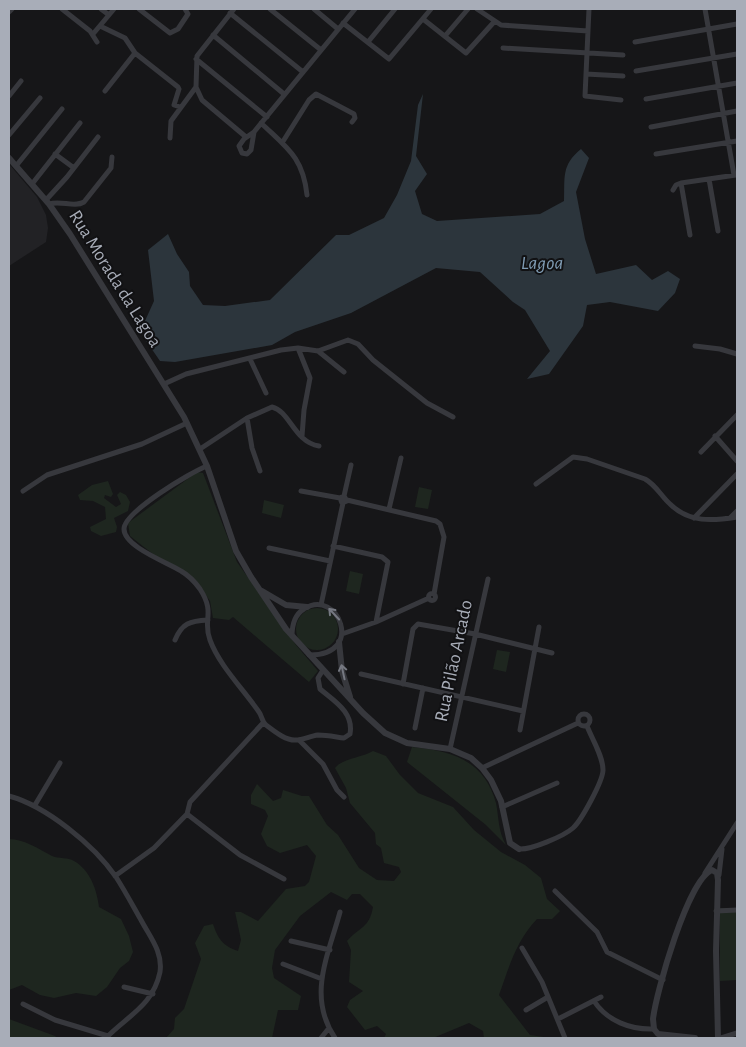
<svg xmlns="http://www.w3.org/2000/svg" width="746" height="1047" viewBox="0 0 746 1047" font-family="'Alegreya Sans',sans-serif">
  <rect width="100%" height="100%" fill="#161618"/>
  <path fill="#222225" d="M9,164L37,197L46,215L48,228L46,242L9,266Z"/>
  <path fill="#1e261f" d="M197,472L203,473L237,562L296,645L318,671L309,682L233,617L229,620L213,618L210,601L199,585L178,567L163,562L130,536L128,523Z
    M108,481L113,494L111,497L105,495L104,498L116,507L121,504L117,495L120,492L126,495L130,502L128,511L114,518L117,527L116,532L101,536L91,531L90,527L106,519L105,507L93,501L80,500L78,495L92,485Z
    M419,487L432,490L428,509L415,507Z
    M264,500L284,505L281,518L262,513Z
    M350,571L363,574L359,594L346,591Z
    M296 629a21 21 0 1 1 42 0a21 21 0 1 1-42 0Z
    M497,650L510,652L506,672L493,669Z
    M412,747C452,751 484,760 496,803C499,818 498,831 506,845L486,825L407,762Z
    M373,751L386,756L400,775L418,793L453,807L474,830L501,852L525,865L541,878L547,899L560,911L552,919H537C516,941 509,967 499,995L530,1035L551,1038H484L483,1031L469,1023L433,1038H384L386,1034L377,1026L365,1030L347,1007L350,1000L363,991L349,982L351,950L347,941C360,926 369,929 373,907L360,894H352L347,900L331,892L300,916L275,950L272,968L274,978L301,996L298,1010H278L272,1038H166L174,1029L175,1018L184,1009L201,959L195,943L204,926L213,924C218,939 223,946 238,951L241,940L235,912H241L258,921L286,889L305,886L309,882L316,856L307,845L280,853L267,846L261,834L268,816L265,810L251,804V795L257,784L273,801L281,798L283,790L302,796H309L327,825L338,835L359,868L377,880L394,881L401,872L399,867L384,863L381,848L376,844L375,833L350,803L346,788L335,768C343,758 361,758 373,751Z
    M9,839C24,839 39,849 52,856C59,859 68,857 74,861C90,870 97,890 99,907L121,919L129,936L133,952L129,961L120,968L107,987L96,996L76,993L54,998L40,995L22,985L9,990Z
    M720,908H737V980L720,981Z
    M9,1019L55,1036L57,1038H9Z"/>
  <path fill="#2c353c" d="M423,94L416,156L427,174L415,191L422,214L437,221L540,214L564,201C565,178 561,165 581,149L589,158L576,192L585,239L596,274L636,265L652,280L668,271L680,279L675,293L658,311L610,302L587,305L583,326L549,374L527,379L550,351L525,310L513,302L480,272L436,268L351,313L295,332L272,345L175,362L160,361L140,332L154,301L148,250L168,234L177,254L189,272L190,286L203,305L225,306L270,300L336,235H349L384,218L397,195L411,161L418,105Z"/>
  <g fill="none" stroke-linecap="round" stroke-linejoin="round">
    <path stroke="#37383d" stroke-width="5" d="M62,9L90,31L97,42
      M101,9L109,15
      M139,9L170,33L178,29L188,14L185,9
      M234,9L197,56L196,87L202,100L246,137
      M270,9L321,50
      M314,9L338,29
      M477,9L501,25L588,31
      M589,9L585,96L621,100
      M705,9L734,175
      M9,12L12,9
      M230,13L303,72
      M423,19L466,53L494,22
      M343,23L389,59L431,9
      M100,26L125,38L135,53L178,87L179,89L174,105L180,107
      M93,34L114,9
      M213,35L284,94
      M445,36L468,9
      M368,42L395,9
      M635,42L737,24
      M503,48L623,55
      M196,59L267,117
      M636,71L737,54
      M586,74L623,76
      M105,91L135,53
      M9,96L21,81
      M646,99L737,83
      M261,123C287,148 303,157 307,195
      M651,127L737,111
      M254,132L251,150L247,154L242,153L239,146L244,139L254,132L355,9
      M9,135L40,98
      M170,138L171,121L196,87
      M282,143L309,100L316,94L354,114L355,118L352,122
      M55,154L74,168
      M656,154L737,141
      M16,166L62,109
      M709,179L718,231
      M681,183L690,235
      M32,184L80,123
      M673,190L676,185L681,183L736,175
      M46,200L67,177L98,137
      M49,204C61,200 74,208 84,202L111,168L112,157
      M695,346L720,349L737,354
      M298,348L310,378L304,410L302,436
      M318,351L344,372
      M250,359L266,393
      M164,384L186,374L281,350L298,348L318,351L348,340L358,344L373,360L427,403L453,417
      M247,418L252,448L260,471
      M715,436L737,461
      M200,449L247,418L272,407C290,411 294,442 319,446
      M701,452L737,415
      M207,466C191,472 124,512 124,529C124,547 169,563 181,571C188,575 195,582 200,589C216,614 202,619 210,640C219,665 244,690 259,712C262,716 262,722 266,725C274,731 286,741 296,740C303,740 310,736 318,735C327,735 336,737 344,738L350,734C354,712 334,701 320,689L318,678L323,670
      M536,484L573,457L587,459L645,479C656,485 661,496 670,504C689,523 713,521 737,517
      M23,491L47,475L142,444L187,423
      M301,491L340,498L344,496L347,501L342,503L340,498
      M344,496L351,465
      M347,500L436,521L440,524L444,537L434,594
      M389,509L401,458
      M694,518L737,474
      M730,518L737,511
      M333,546L382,557L388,562L376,622
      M269,548L330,561
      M428.5 597a3.5 3.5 0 1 1 7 0a3.5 3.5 0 1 1-7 0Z
      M321,605L343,503
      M342,634L376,622L429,598
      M292,636C292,625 294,615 304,609C338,587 366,656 309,655
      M175,640C182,623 190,621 208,620
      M361,674L523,711
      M403,684L413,629L418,624L475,634L552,653
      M578 720a6 6 0 1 1 12 0a6 6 0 1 1-12 0Z
      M415,728L423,688
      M520,730L539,627
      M299,740L323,764L337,790L344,797
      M450,749L488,579
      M482,768L578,723
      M9,796C46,806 94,845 116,877C125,891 133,906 141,920C150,937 163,952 160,972C153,1006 127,1016 106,1038
      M35,805L60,763
      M502,807L557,783
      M187,814L240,855L284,879
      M519,849C531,850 564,836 573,828C581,821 603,781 603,770C603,756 592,739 587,726
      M705,873L737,823
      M719,875L722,849
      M115,876L154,848L187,814L190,802L263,723
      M555,891L597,932L607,952L663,980
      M716,911L737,910
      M291,941L330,950
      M522,948L542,982L565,1038
      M283,964L322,979
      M124,987L153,994
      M594,1001C607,1021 631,1030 654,1029
      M23,1004L55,1020L108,1036
      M526,1010L548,997
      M558,1019L601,997
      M321,1038L329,1028
      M335,1038C307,996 328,956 340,912
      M721,1038L737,1033"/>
    <path stroke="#37383d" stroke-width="6" d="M9,158L49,204L70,234L184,417L207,466L236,551L251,577L286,629L363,713L385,733L407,743L450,749L471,758L482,768L491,780L501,801L510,843L519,849
      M262,591L286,605L307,607
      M339,642L342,671L350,697
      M695,1038L658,1034L654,1029L653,1019C656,993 688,879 712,870L717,873L718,880L716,951L718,1038"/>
  </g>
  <defs><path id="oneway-shaft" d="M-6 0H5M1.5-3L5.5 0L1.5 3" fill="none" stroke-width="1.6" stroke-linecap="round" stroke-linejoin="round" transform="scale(1.25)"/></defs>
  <g stroke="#757881">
    <use href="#oneway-shaft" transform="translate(334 614) rotate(-133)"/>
    <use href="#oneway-shaft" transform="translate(343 672) rotate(-102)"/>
  </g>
  <g text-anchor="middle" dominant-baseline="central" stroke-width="4" stroke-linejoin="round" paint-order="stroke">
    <g font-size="19" fill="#a8adb8" stroke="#111113">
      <text transform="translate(115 279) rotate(58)">Rua Morada da Lagoa</text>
      <text transform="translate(454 661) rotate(-78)">Rua Pilão Arcado</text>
    </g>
    <g font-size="20" font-style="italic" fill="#7f9bb3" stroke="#111113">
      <text x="542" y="263">Lagoa</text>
    </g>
  </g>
  <rect width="746" height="1047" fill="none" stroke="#a8adb8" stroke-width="20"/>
</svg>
